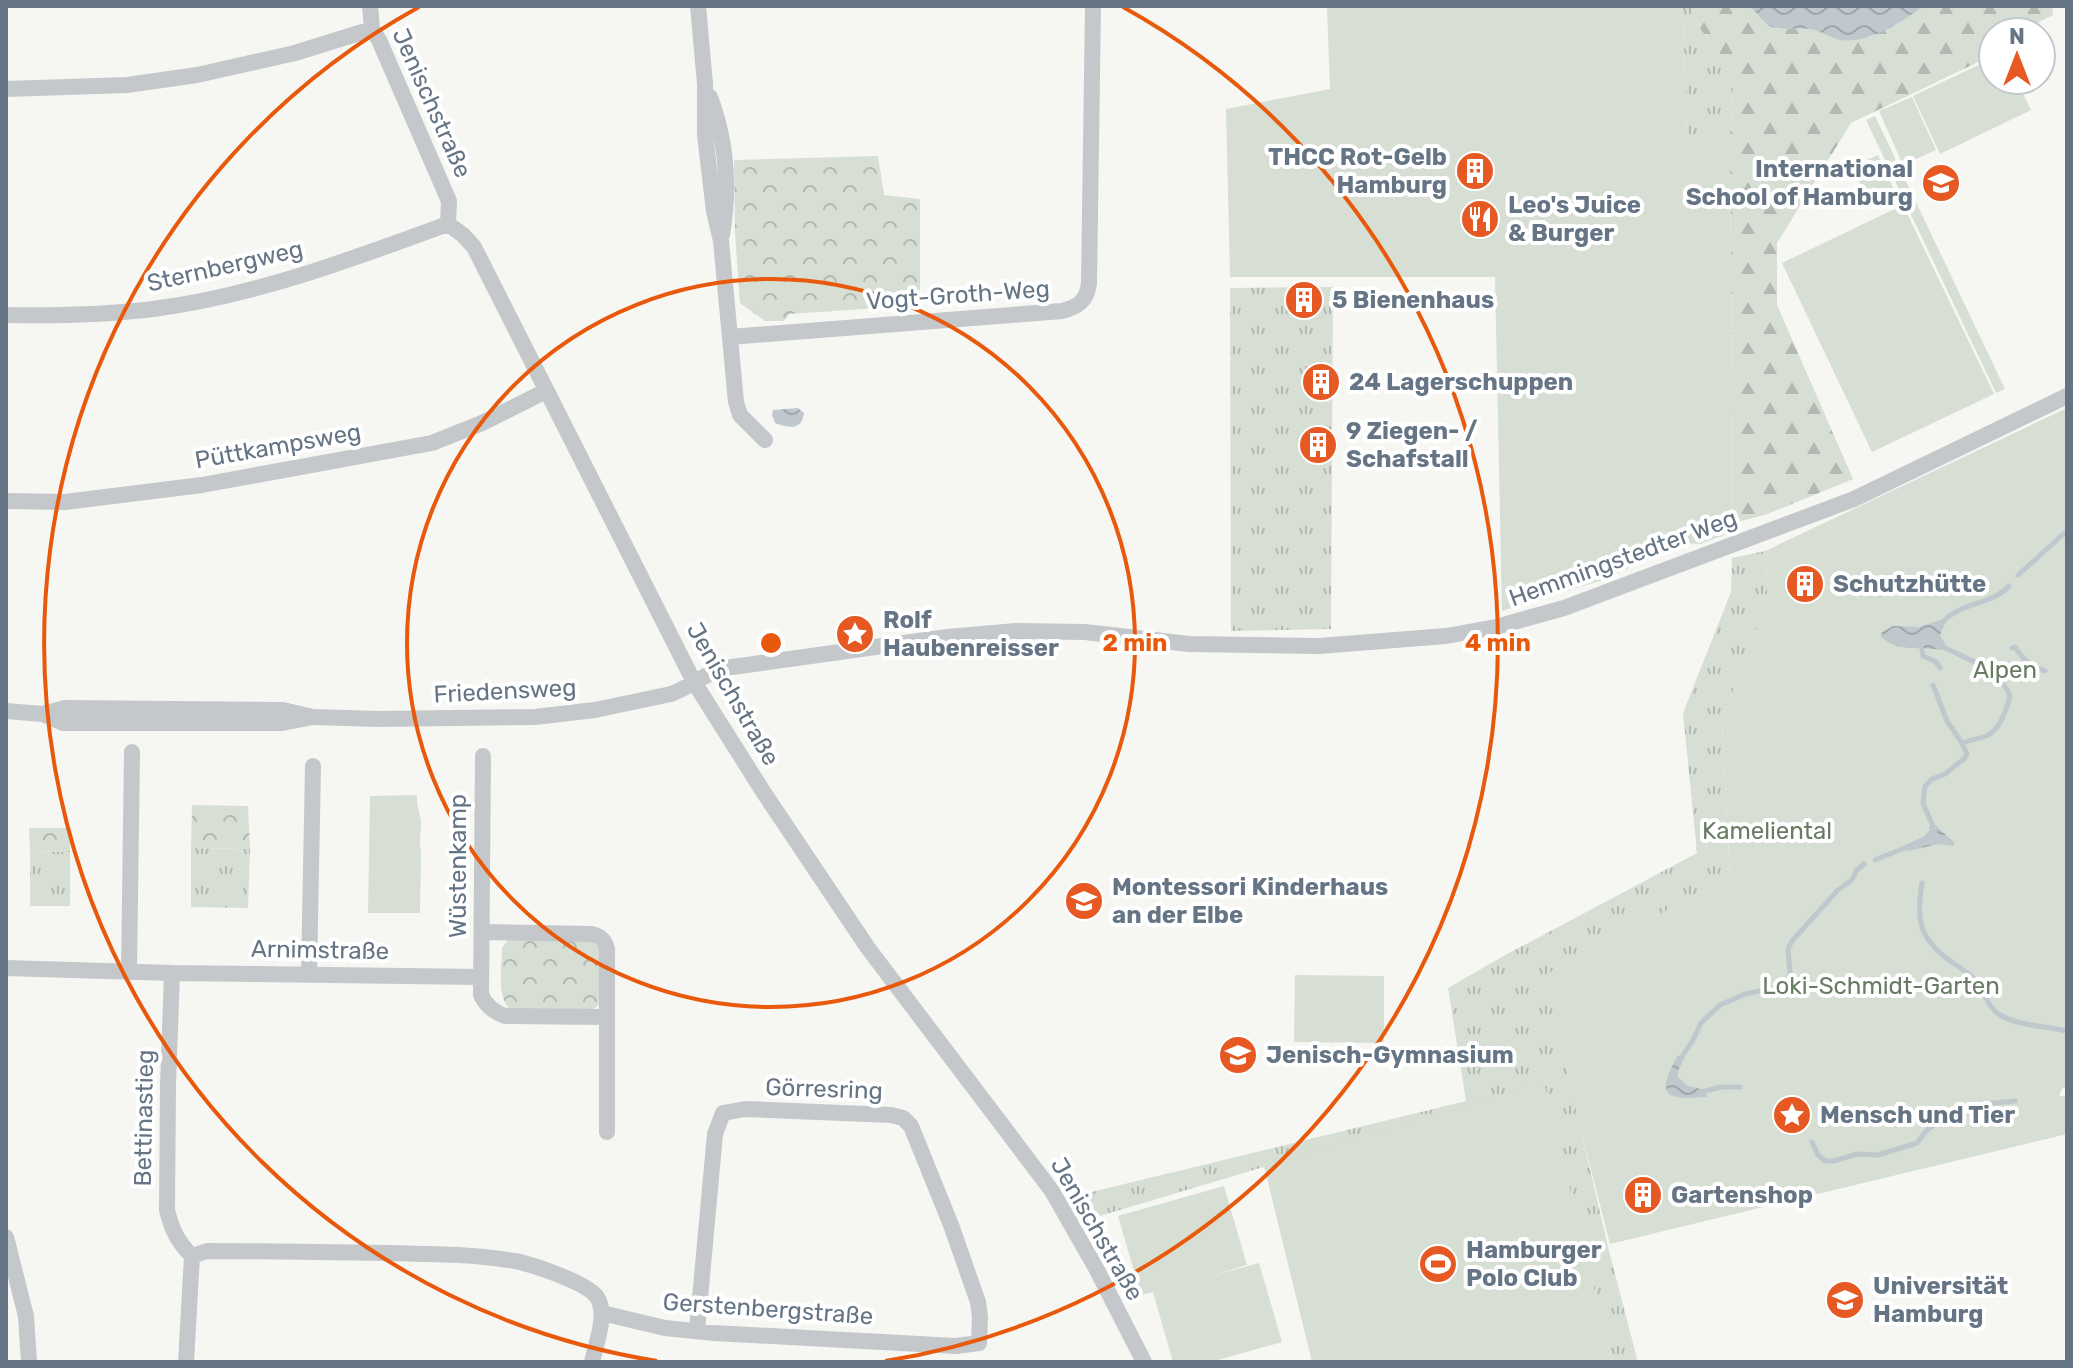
<svg xmlns="http://www.w3.org/2000/svg" width="2073" height="1368" viewBox="0 0 2073 1368" font-family="Rubik,sans-serif">
  <defs>
    <pattern id="grass-tufts" width="24" height="20" patternUnits="userSpaceOnUse" patternTransform="scale(2)"><rect width="24" height="20" fill="#d7ded4"/><path d="M3 7l-1-3M5 7V3M7 7l1-3M15 17l-1-3M17 17v-4M19 17l1-3" fill="none" stroke="#b2b9b2"/></pattern>
    <pattern id="forest-firs" width="22" height="20" patternUnits="userSpaceOnUse" patternTransform="scale(2)"><rect width="22" height="20" fill="#d7ded4"/><path d="M5 1l3.5 6h-7zM16 11l3.5 6h-7z" fill="#b2b9b2"/></pattern>
    <pattern id="park-crowns" width="20" height="18" patternUnits="userSpaceOnUse" patternTransform="scale(2)"><rect width="20" height="18" fill="#d7ded4"/><path d="M2 6a3 3 0 1 1 6 0M12 15a3 3 0 1 1 6 0" fill="none" stroke="#b2b9b2"/></pattern>
    <pattern id="water-waves" width="16" height="10" patternUnits="userSpaceOnUse" patternTransform="scale(2)"><rect width="16" height="10" fill="#bec8cd"/><path d="M0 5q4-4 8 0t8 0" fill="none" stroke="#9ea7ac"/></pattern>
  </defs>
  <rect width="100%" height="100%" fill="#f6f7f3"/>
  <path fill="url(#grass-tufts)" d="M1672,6H1690L1701,30L1734,71L1730,139H1687L1683,17Z
    M1333,287L1331,629L1231,631L1230,288Z
    M1765,551L1768,598L1722,721L1730,877L1545,975L1609,1251L1638,1362H1612L1544,1083L1083,1221L1071,1197L1466,1101L1448,988L1498,959L1697,853L1683,713L1731,592L1732,558Z
    M191,848L250,849L248,908L191,907Z
    M30,851L70,852V906H30Z"/>
  <path fill="url(#forest-firs)" d="M1690,6H1747L1760,14L1763,22L1778,29H1810L1825,33L1838,39L1859,38L1870,37L1897,24L1923,6H2052L2053,15L2020,32H1993V55L1851,123L1777,243V305L1853,479L1765,515L1733,523L1730,139L1734,71L1701,30Z"/>
  <path fill="url(#park-crowns)" d="M878,156L884,195L920,199V305L790,314L784,321H765L740,303L735,233L734,160Z
    M192,805L248,806L250,849L191,848Z
    M29,828H70V852L30,851Z
    M514,938L595,942L600,950V999L599,1005L590,1011L510,1009C496,997 502,966 502,948L507,941Z"/>
  <path fill="#d7ded4" d="M1327,6H1672L1683,17L1687,139H1730L1733,532L1700,544L1681,543L1606,579L1502,611L1495,277H1230L1226,109L1330,89Z
    M1993,58V80H2016L2031,110L1940,154L1913,96Z
    M1912,97L1936,150L1903,165L1879,111Z
    M1875,116L2005,389L1996,393L1866,120Z
    M1878,155L1896,194L1870,206L1852,166Z
    M1903,205L1994,394L1872,452L1782,263Z
    M2067,408V1086L2062,1089L2059,1096H2067V1134L1610,1244L1573,1099L1545,975L1730,877L1722,721L1768,598L1765,551Z
    M417,795C417,806 418,807 420,816C423,828 418,840 421,852L420,913H368L370,796Z
    M1295,975L1384,976V1043L1294,1042Z
    M1544,1082L1612,1362H1312L1264,1166Z
    M1224,1186L1247,1265L1211,1276L1259,1263L1282,1342L1211,1362H1173L1153,1292L1141,1295L1118,1216Z"/>
  <path fill="url(#water-waves)" d="M1747,6H1923C1903,22 1864,47 1837,39C1827,36 1819,30 1808,29C1796,28 1781,31 1770,26C1761,22 1760,13 1747,6Z
    M798,408L804,413C802,431 788,428 775,423L772,415L773,410Z
    M1940,620L1945,623L1940,635L1945,644L1942,650C1920,646 1900,653 1881,637L1882,632L1893,626L1919,627Z
    M1935,825L1954,842V846L1938,844L1908,851L1905,845L1923,837L1930,830L1929,827Z
    M1678,1055L1684,1059L1678,1071V1077L1688,1086L1705,1090L1707,1097C1665,1100 1655,1097 1678,1055Z"/>
  <g fill="none" stroke-linecap="round" stroke-linejoin="round">
    <path stroke="#bec8cd" stroke-width="5" d="M2018,575L2067,531
      M1943,622C1960,602 1992,605 2009,586
      M1943,647C1965,658 2001,670 2010,696C2007,708 2000,729 1988,735C1980,739 1970,740 1962,743
      M2012,648L2015,647C2022,659 2031,666 2045,671
      M1922,649L1923,656L1936,662L1940,668
      M1933,685L1947,721L1962,743L1967,754L1965,758L1945,774L1932,779L1925,786L1923,803L1935,831
      M1875,860L1912,845
      M1922,883C1916,919 1919,938 1949,960C1957,966 1968,972 1974,979C1984,990 1987,1007 2000,1015C2019,1026 2045,1026 2067,1031
      M1680,1060L1693,1040L1701,1023L1720,1005L1745,994L1778,987L1787,981L1790,972L1788,949L1792,941L1838,890L1852,880L1856,871L1864,864
      M1702,1092L1721,1087H1740
      M1948,1113L1964,1106L2015,1101
      M1812,1142L1818,1155L1825,1161H1834L1857,1154L1878,1155L1917,1143L1927,1130L1940,1121"/>
    <path stroke="#c4c8cb" stroke-width="16" d="M370,6L372,29L379,40L449,201L448,224L463,235L474,247L694,682L764,793L868,948L1052,1191L1097,1270L1144,1362
      M698,6L705,84V135L714,211L721,241L736,402L740,415L765,440
      M6,89L127,85L197,75L295,53L372,29
      M710,97C727,142 730,187 722,235
      M6,315C55,316 104,315 153,309C255,296 352,259 448,224
      M730,337L1062,311C1078,307 1087,301 1089,283L1093,6
      M6,501L65,502L202,485L432,443L482,423L546,391
      M6,711L43,714L63,723H282L308,718
      M43,714L65,708L283,710L313,717L378,719L535,717L595,710L671,694C690,687 705,673 725,668L947,637L1016,631L1085,632L1189,644L1319,646L1446,636L1496,627L1564,608L1854,499L2067,396
      M483,756L481,995C486,1006 494,1012 505,1016L606,1017
      M482,932L592,934C601,936 605,940 607,949V1132
      M6,968L172,973L481,977
      M129,971L132,752
      M172,973L168,1085L167,1210C172,1230 177,1241 192,1256
      M309,973L313,766
      M6,1237L26,1316L29,1362
      M192,1256L207,1251C269,1251 330,1252 391,1253C430,1254 469,1254 508,1260C527,1262 586,1282 597,1297C608,1314 596,1343 592,1362
      M602,1313L665,1328L714,1333L956,1346L979,1343L980,1317L978,1302L951,1225L911,1126L903,1118L891,1115L745,1109L723,1113L715,1134L697,1331
      M186,1362L192,1256"/>
  </g>
  <g fill="none" stroke="#e8590c" stroke-width="4">
    <circle cx="771" cy="643" r="364"/>
    <path d="M657 1361A727 727 0 0 1 419 7M1123 7A727 727 0 0 1 885 1361"/>
  </g>
  <defs>
    <symbol id="building-disc" viewBox="-11 -11 22 22"><circle r="9.5" fill="#e65923" stroke="#fff"/><path d="M-4-6H4V6H1V3H-1V6H-4ZM-2.5-4.3h1.7v1.8h-1.7ZM.8-4.3h1.7v1.8H.8ZM-2.5-1h1.7V.8h-1.7ZM.8-1h1.7V.8H.8Z" fill="#fff"/></symbol>
    <symbol id="school-disc" viewBox="-11 -11 22 22"><circle r="9.5" fill="#e65923" stroke="#fff"/><path d="M0-5L7-2L0 1L-7-2ZM-4 1L0 2.5L4 1V4Q0 6-4 4Z" fill="#fff"/></symbol>
    <symbol id="restaurant-disc" viewBox="-11 -11 22 22"><circle r="9.5" fill="#e65923" stroke="#fff"/><path d="M-5-6h1v4h1v-4h1v4h1v-4h1v5L-1.5 .5V6h-2V.5L-5-1ZM5-6V6H3V1.5H1.5Q1.5-4 5-6Z" fill="#fff"/></symbol>
    <symbol id="sight-disc" viewBox="-11 -11 22 22"><circle r="9.5" fill="#e65923" stroke="#fff"/><path d="M0-6L1.8-2.2L6-1.7L2.9 1.2L3.7 5.4L0 3.3L-3.7 5.4L-2.9 1.2L-6-1.7L-1.8-2.2Z" fill="#fff"/></symbol>
    <symbol id="stadium-disc" viewBox="-11 -11 22 22"><circle r="9.5" fill="#e65923" stroke="#fff"/><path d="M0-5a6.5 5 0 1 0 0 10a6.5 5 0 1 0 0-10ZM-3.5-1.8h7v3.6h-7Z" fill="#fff"/></symbol>
    <symbol id="university-disc" viewBox="-11 -11 22 22"><circle r="9.5" fill="#e65923" stroke="#fff"/><path d="M0-5L7-2L0 1L-7-2ZM-4 1L0 2.5L4 1V4Q0 6-4 4Z" fill="#fff"/></symbol>
  </defs>
  <g fill-rule="evenodd">
    <use href="#building-disc" x="1453" y="149" width="44" height="44"/>
    <use href="#school-disc" x="1919" y="161" width="44" height="44"/>
    <use href="#restaurant-disc" x="1458" y="197" width="44" height="44"/>
    <use href="#building-disc" x="1282" y="278" width="44" height="44"/>
    <use href="#building-disc" x="1299" y="360" width="44" height="44"/>
    <use href="#building-disc" x="1296" y="423" width="44" height="44"/>
    <use href="#building-disc" x="1783" y="562" width="44" height="44"/>
    <use href="#sight-disc" x="833" y="612" width="44" height="44"/>
    <use href="#school-disc" x="1062" y="879" width="44" height="44"/>
    <use href="#school-disc" x="1216" y="1033" width="44" height="44"/>
    <use href="#sight-disc" x="1770" y="1093" width="44" height="44"/>
    <use href="#building-disc" x="1621" y="1173" width="44" height="44"/>
    <use href="#stadium-disc" x="1416" y="1242" width="44" height="44"/>
    <use href="#university-disc" x="1823" y="1278" width="44" height="44"/>
  </g>
  <g text-anchor="middle" dominant-baseline="central" stroke-width="8" stroke-linejoin="round" paint-order="stroke">
    <g font-size="24" fill="#657585" stroke="#fff">
      <text transform="translate(432 103) rotate(66)">Jenischstraße</text>
      <text transform="translate(225 266) rotate(-13)">Sternbergweg</text>
      <text transform="translate(958 295) rotate(-4)">Vogt-Groth-Weg</text>
      <text transform="translate(278 446) rotate(-10)">Püttkampsweg</text>
      <text transform="translate(1623 558) rotate(-20)">Hemmingstedter Weg</text>
      <text transform="translate(505 691) rotate(-3)">Friedensweg</text>
      <text transform="translate(733 694) rotate(60)">Jenischstraße</text>
      <text transform="translate(458 866) rotate(-90)">Wüstenkamp</text>
      <text transform="translate(320 950) rotate(1)">Arnimstraße</text>
      <text transform="translate(824 1089) rotate(2)">Görresring</text>
      <text transform="translate(144 1118) rotate(-89)">Bettinastieg</text>
      <text transform="translate(1097 1229) rotate(60)">Jenischstraße</text>
      <text transform="translate(768 1309) rotate(4)">Gerstenbergstraße</text>
    </g>
    <g font-size="24" font-weight="bold" fill="#657585" stroke="#fff" text-anchor="start">
      <text x="1447" y="157" text-anchor="end">THCC Rot-Gelb<tspan x="1447" dy="28">Hamburg</tspan></text>
      <text x="1913" y="169" text-anchor="end">International<tspan x="1913" dy="28">School of Hamburg</tspan></text>
      <text x="1508" y="205">Leo's Juice<tspan x="1508" dy="28">&amp; Burger</tspan></text>
      <text x="1332" y="300">5 Bienenhaus</text>
      <text x="1349" y="382">24 Lagerschuppen</text>
      <text x="1346" y="431">9 Ziegen- /<tspan x="1346" dy="28">Schafstall</tspan></text>
      <text x="1833" y="584">Schutzhütte</text>
      <text x="883" y="620">Rolf<tspan x="883" dy="28">Haubenreisser</tspan></text>
      <text x="1112" y="887">Montessori Kinderhaus<tspan x="1112" dy="28">an der Elbe</tspan></text>
      <text x="1266" y="1055">Jenisch-Gymnasium</text>
      <text x="1820" y="1115">Mensch und Tier</text>
      <text x="1671" y="1195">Gartenshop</text>
      <text x="1466" y="1250">Hamburger<tspan x="1466" dy="28">Polo Club</tspan></text>
      <text x="1873" y="1286">Universität<tspan x="1873" dy="28">Hamburg</tspan></text>
    </g>
    <g font-size="24" fill="#687c64" stroke="#fff">
      <text x="2005" y="670">Alpen</text>
      <text x="1767" y="831">Kameliental</text>
      <text x="1881" y="986">Loki-Schmidt-Garten</text>
    </g>
  </g>
  <circle cx="771" cy="643" r="12" fill="#e8590c" stroke="#fff" stroke-width="4"/>
  <g font-size="24" text-anchor="middle" font-weight="bold" fill="#e8590c" stroke="#fff" stroke-width="8" stroke-linejoin="round" paint-order="stroke">
    <text x="1135" y="651">2 min</text>
    <text x="1498" y="651">4 min</text>
  </g>
  <rect width="2073" height="1368" fill="none" stroke="#657585" stroke-width="16"/>
  <g transform="translate(2017 56)"><circle r="38" fill="#ffffff" stroke="#c1c8ce" stroke-width="2"/>
  <path d="M0-6L14 30L0 20L-14 30Z" fill="#e65923"/>
  <text y="-12" font-size="22" font-weight="bold" text-anchor="middle" fill="#657585">N</text>
  </g>
</svg>
